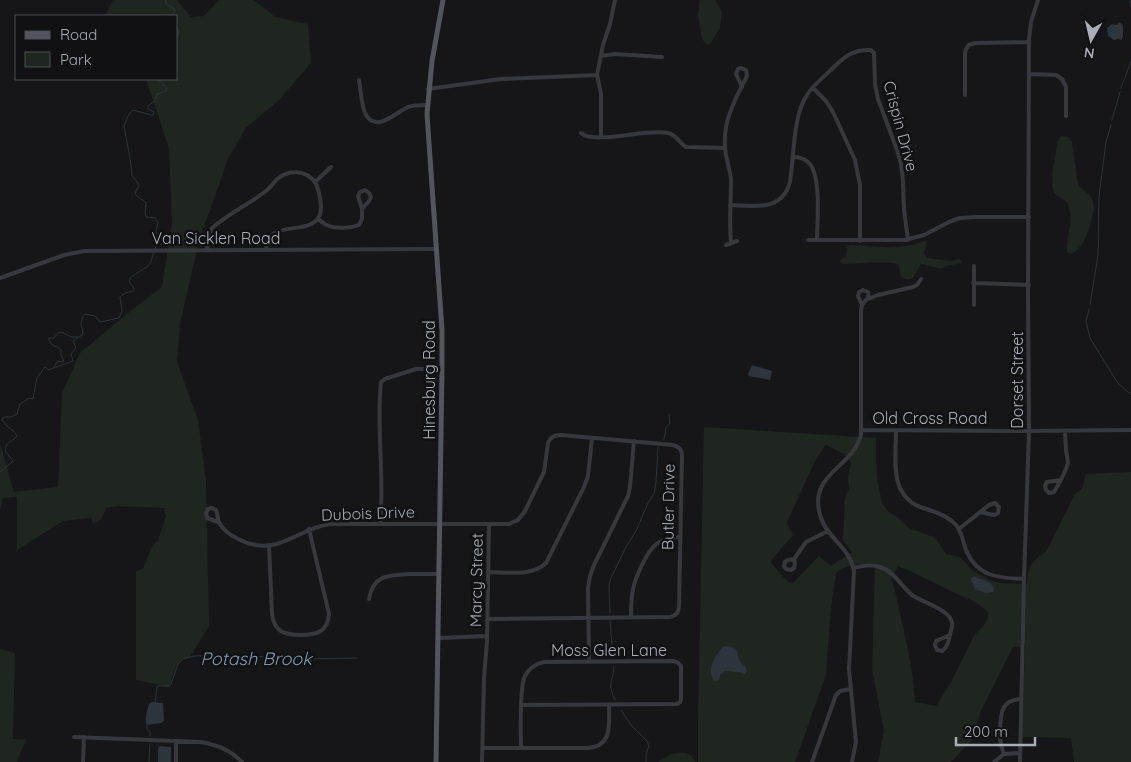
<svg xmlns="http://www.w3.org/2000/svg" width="1131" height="762" viewBox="0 0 1131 762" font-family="Quicksand,sans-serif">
  <rect width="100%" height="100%" fill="#161618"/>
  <path fill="#1e261f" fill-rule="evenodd" d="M113,0H177L191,17L204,16L219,0H254L275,17L308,24L311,63L280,99L246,128L228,159L199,241L180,324L177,362L198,420L206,481L209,626L190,657C175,659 174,674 169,687L136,680V571L143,569L153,544L158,541L166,516L164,508L117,506L106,508L102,519L93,524L91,518L63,521L17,550V497L3,498L0,511V443L14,492L58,487L62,393L80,353L133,309L162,287L172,224L169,148L146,79H176V16H105Z
    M700,0H715L722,11L720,28L710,44L707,45L702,39L698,15Z
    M1065,136L1068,137L1072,142L1078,184C1083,191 1091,193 1093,202C1095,207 1093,213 1092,218C1088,233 1085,246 1071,254L1067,252C1066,238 1072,226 1070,212C1069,197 1059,201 1054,192C1049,182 1056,152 1058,141L1060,137Z
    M924,241L927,242L924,254L928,258L950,261L959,259L961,261V263L946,266L941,269L927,265L921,264C915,272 915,285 901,277L899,267L898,264C880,260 861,264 843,264L840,262V260L846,257L847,247L850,245C874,246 901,251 924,241Z
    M704,427L876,438V458L877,478L882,503L888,511L897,517L909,528L933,537L937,540L946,554L960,557L972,570L990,580L1000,583L1027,584C1028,575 1028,566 1035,560C1040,555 1044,555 1048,548L1075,494L1082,489L1086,474L1131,472V762H1074L1071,738L1022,737L1025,646L1013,647L980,713L972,740L951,762H878L884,731L872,669L875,564C863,563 845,564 836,573L831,608L826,675L795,762H698V718ZM826,445L844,454L851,462L848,476L849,488L845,499L843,538L844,542L852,552L831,566L819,556L793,583L788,582L770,562L793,535L787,524L788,520L816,459ZM898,566C916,573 932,582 949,590C962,597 978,601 988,612C989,622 982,628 975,634L951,682L936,706L915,702C914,674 906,641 900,613C897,602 896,589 891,579Z
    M0,649L15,653L13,739H26L17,762H0Z
    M679,753H686L692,756L695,762H658L671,754Z"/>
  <path fill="#2c353c" d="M1119,22L1123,25V36L1121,40L1118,39L1114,40L1108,36L1107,28L1112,24L1117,25Z
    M752,365L772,371L770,380L749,376L748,374Z
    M973,576C980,579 991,581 994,588L993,592L986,593L975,589L971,579Z
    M727,646C742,649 735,652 740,661C743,666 746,665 747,671L744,674L739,672L725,671L720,675L719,680L714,681C706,667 715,659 722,647Z
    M152,702L163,703L164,721L161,723L147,725C144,719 147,711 149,704Z
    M159,746L171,747V762H158V749Z"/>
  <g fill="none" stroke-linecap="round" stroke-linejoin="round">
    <path stroke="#2c353c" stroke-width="1" d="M1130,0L1131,6
      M164,16L165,15L170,16L172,15L175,11L173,8L167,5L165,0
      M176,24L179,33L176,39
      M1121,88L1131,61
      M1112,120L1120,92
      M1090,305L1098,255L1099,196L1106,142L1111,125
      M1089,309L1086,321L1090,338L1117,382L1131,395
      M54,367L57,362L64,361L61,355V350C56,344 53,349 49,340V338H54L58,333L61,332L72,337H78
      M664,440L666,428L670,423L669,415
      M0,472L13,461L5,451C6,440 12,443 17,436C14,429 5,427 2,419L4,417H11L17,414L20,404L29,398L33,399L37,378L45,367L48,370L51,369L73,361L71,354L76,348L73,341L82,335L83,333L81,324L83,316L85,314L95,316L100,322L119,318L122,311L120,297C124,292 129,293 134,290V288L130,283L129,280L131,277L148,266L151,261L158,240L156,231L158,223L155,218L146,217L145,214L146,203C143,199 139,200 135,193L139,186L137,182L132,176L130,158L124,126L129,114L133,110L151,115H153L154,112L148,109V106L155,101L157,94L166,91L167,88L157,79
      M610,613L609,586L611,578L626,547L636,531L648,503L654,494L656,482L658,447
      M610,620L613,657
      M614,666C614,682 606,681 615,700
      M155,703L157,687L159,686H169L171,684L178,664L183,659L194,656L234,655L301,659L357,658
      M621,710L631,725L647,741L649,746L646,754V762
      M147,725V729L150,732V736
      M149,762L150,744"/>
    <path stroke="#37383d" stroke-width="4" d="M601,56L615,54L662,57
      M1030,74L1056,75L1062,79L1066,87V116
      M359,80C361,89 361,107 366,115C377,133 396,112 408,107C414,105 421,105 427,105
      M813,88L826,101L833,112L855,160L860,185V241
      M428,89L501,79L597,75
      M965,95V53L966,49L969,45L975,43L1029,42
      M581,133C594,145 648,128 668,133C676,134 679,143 686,147L725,148
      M601,137V94L597,75L603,45L610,24L615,0
      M793,157C798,157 804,158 808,162C822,174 817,222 817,240
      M315,182L331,167
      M730,205C754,206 782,212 790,182C794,157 793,115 807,95C814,84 825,76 834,67C845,56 854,49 871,50L874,53L875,84L878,99L897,150L901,164L903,181L904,210L908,240
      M318,219C321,221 325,225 329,226C337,229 351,228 359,225L362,219V209L369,201L371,197L369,193L365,190L360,192L358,196L362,209
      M808,240H905L924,235L949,222L960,218L975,217H1029
      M731,242C729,222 731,201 731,180C730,168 725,157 725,146C723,120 736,98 747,76L746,70L741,68L738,69L736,74L742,87
      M726,245L737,241
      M207,250L209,235L212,228C228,214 249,204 266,191C270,188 273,184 276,180C288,169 307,169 316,184C318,188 319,193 320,198C321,204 322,208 320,214C313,238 266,217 266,250
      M974,266V305
      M0,278L64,255L85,251L436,249
      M973,283L1029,285
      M868,299L878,295L913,287L917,285L921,279
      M861,430L1024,431L1131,430
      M896,431C896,461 888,498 926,509C937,512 948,516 956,525C962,532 963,542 966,550C977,577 999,578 1024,579
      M1061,480L1054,492L1049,493L1046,490L1045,486L1047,482L1061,480L1066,469L1068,463L1066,450L1065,431
      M218,522L207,518L206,513L208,509L212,508L216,510C218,514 217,520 220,524C224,531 232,536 238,539C277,559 295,529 330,524H509L518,520L525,511L544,472L548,443C550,437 554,435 561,435L673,445C679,447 682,449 682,456L679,606C679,613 676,616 670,617L487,619
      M380,524C385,477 376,429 381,382L385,379L416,369H442
      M959,529L989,505L995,503L999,507L998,513L994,515L980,512
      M269,545L272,614C274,632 285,635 301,635C316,635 328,632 329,614L309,529
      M794,559L795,564L794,568L791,570L786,569L784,566L785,562L788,560L794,559L806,542L828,531
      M853,568C862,566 871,564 880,567C894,571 901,586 912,595C922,602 951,610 952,623C953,626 951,630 950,634C949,640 948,647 942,651L937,650L935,645L936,641L950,635
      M488,572C506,572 532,577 546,563L584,487L588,476L592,438
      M369,599C373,574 390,575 411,574C421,574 430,574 439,574
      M631,617C631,595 632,585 642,565C651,546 658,538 680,537
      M438,638L487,636
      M589,662L588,588L590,576L594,565L628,496L630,487L634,441
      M74,737L201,742C218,745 230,750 242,762
      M483,748H588C613,746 609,724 609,705
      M521,748C521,733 519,687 525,676C529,668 535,664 544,662L674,661L678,663L681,666V699L680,702L677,704L522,705
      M1004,754C1000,745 1000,738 1000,729C1001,713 1001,700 1021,699
      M83,762L84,737
      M176,762V741
      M482,762L484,678L487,641L489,524
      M812,762L836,695L840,691L851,689
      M852,762L856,742L849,669L854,571C849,546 828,539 821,518C806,474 852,469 861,435V311C861,310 862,306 862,305C865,300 870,299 868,292L863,290L859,292L858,296L862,305
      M994,762L1004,754L1020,753
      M1020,762L1024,579L1029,431L1028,295L1029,39L1031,22L1038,0"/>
    <path stroke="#53555c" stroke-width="5" d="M436,762L442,369V330L427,114L432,61L443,0"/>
  </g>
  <g text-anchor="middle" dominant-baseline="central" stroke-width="5" stroke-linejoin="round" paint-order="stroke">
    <g font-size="16" fill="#a8adb8" stroke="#111113">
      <text transform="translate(901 126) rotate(75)">Crispin Drive</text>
      <text x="216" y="238">Van Sicklen Road</text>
      <text transform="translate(429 380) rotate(-90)">Hinesburg Road</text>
      <text transform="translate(1017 380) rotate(-90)">Dorset Street</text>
      <text x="930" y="418">Old Cross Road</text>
      <text transform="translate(668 507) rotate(-89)">Butler Drive</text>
      <text transform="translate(368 513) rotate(-2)">Dubois Drive</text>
      <text transform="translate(476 580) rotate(-89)">Marcy Street</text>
      <text x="609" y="650">Moss Glen Lane</text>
    </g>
    <g font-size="18" font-style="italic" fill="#7f9bb3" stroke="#111113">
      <text x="256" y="658">Potash Brook</text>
    </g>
  </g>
  <rect x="15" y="15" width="162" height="65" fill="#111113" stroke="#4d4f55"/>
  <rect x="25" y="31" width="25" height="8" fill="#53555c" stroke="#4d4f55"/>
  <text x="60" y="40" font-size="15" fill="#a8adb8">Road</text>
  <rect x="25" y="52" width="25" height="15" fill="#1e261f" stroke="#4d4f55"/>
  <text x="60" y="65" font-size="15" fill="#a8adb8">Park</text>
  <g transform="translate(1091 40) rotate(188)" stroke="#111113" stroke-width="4" paint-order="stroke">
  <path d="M0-4L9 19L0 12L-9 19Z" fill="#a8adb8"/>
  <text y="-8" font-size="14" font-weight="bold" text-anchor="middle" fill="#a8adb8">N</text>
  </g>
  <path d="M956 737v8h79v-8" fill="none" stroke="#a8adb8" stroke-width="2.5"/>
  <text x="964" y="737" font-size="15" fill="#a8adb8" stroke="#111113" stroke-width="4" paint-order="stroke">200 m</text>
</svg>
